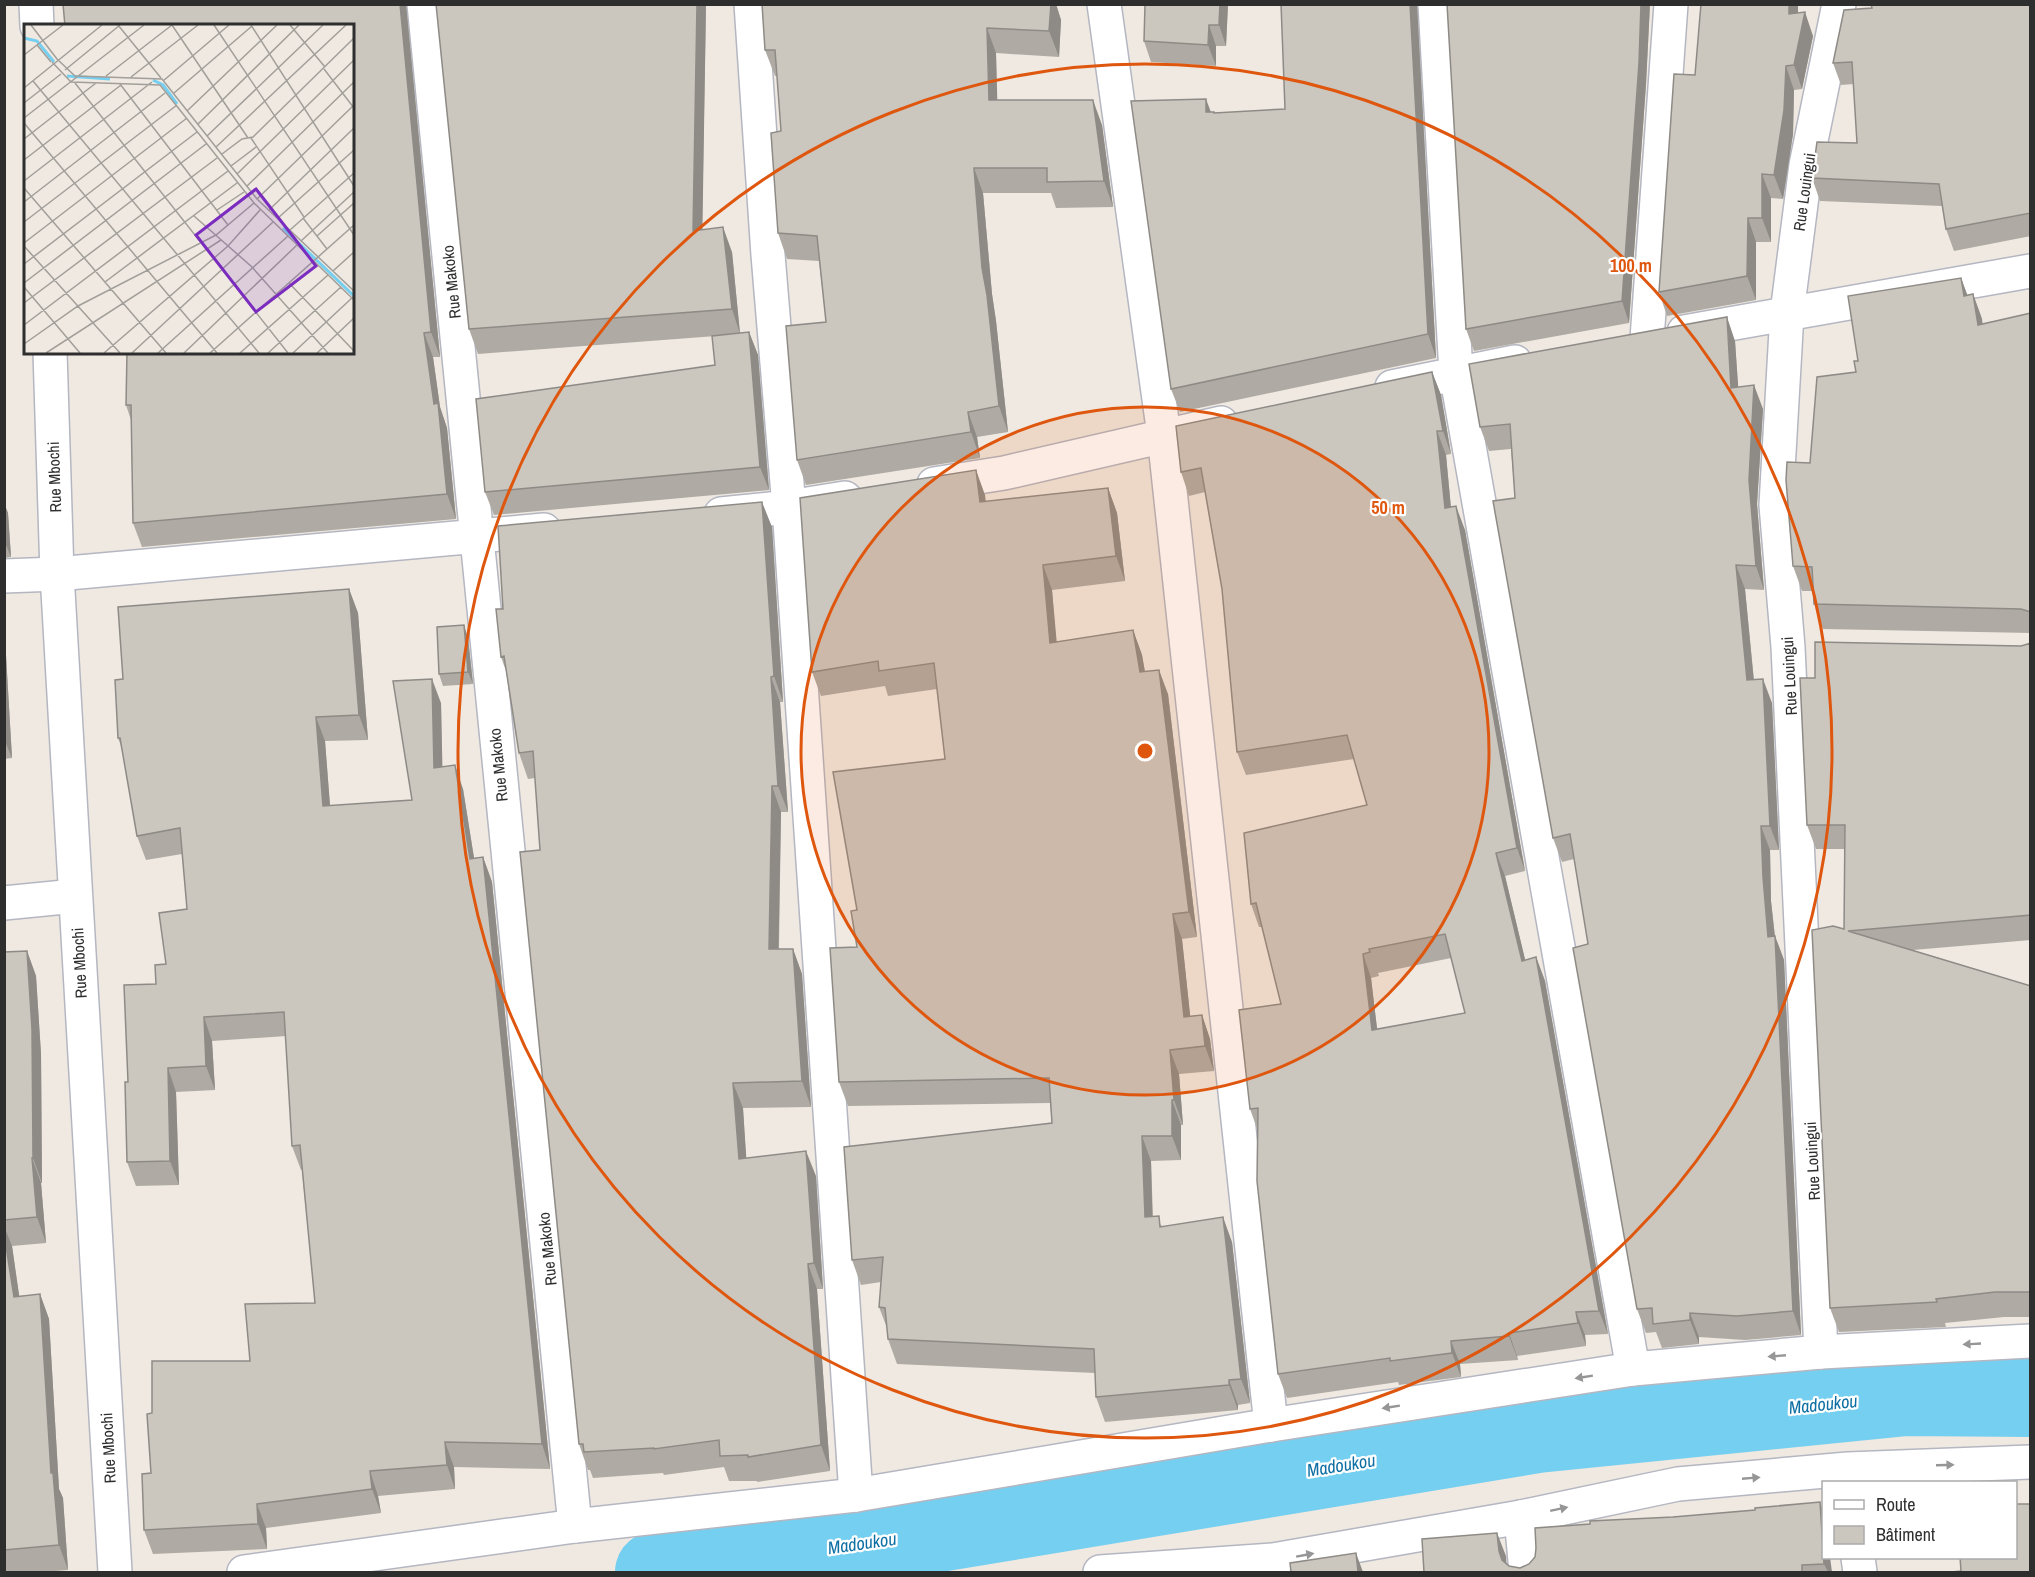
<svg xmlns="http://www.w3.org/2000/svg" width="2035" height="1577" viewBox="0 0 2035 1577" font-family="'Archivo Narrow',sans-serif">
  <rect width="100%" height="100%" fill="#efe9e1"/>
  <g fill="none" stroke-linecap="round" stroke-linejoin="round">
    <path stroke="#75cff0" stroke-width="82" d="M656,1572L878,1541L1537,1432L1906,1395L2030,1396"/>
    <defs>
      <path id="minor" d="M424,4L575,1526
        M751,4L768,255L789,507L856,1495
        M1104,4L1164,435L1271,1425
        M1435,4L1456,373L1633,1369
        M1684,332L2030,271
        M1647,339L1671,4
        M1392,387L1515,362
        M934,484L1004,473L1221,423
        M721,514L789,507L845,498
        M4,576L57,574L544,530
        M4,903L75,896
        M1821,1352L1788,647L1776,505L1787,313L1806,165L1839,4
        M1521,1517L1526,1572
        M1858,1558L1860,1572"/>
      <path id="secondary" d="M36,4L37,26
        M50,352L57,574L115,1572
        M244,1572L575,1526L856,1495L1271,1425L1633,1369L1821,1352L2030,1341
        M1100,1572L1273,1560L1521,1517L1678,1484L1848,1469L2030,1462"/>
    </defs>
    <use href="#minor" stroke="#b4b7c1" stroke-width="36"/>
    <use href="#secondary" stroke="#b4b7c1" stroke-width="36"/>
    <use href="#minor" stroke="#fff" stroke-width="33"/>
    <use href="#secondary" stroke="#fff" stroke-width="33"/>
  </g>
  <path fill="#afaba4" fill-rule="evenodd" d="M63,4H406L440,357H433L440,407L447,428L456,519L142,547L133,523L131,420L126,405L352,352Z
    M436,4H706L702,230L732,252L740,333L749,332L758,355L769,490L494,515L485,492L715,365L716,336L478,354L469,329Z
    M762,4H1056L1061,20L1059,57L996,53L997,100L1102,125L1113,207L1056,208L1051,193H983L992,294L996,321L1008,432L977,437L980,458L806,485L797,460L826,322L819,261L787,259L778,233L781,131L777,76H775L765,50Z
    M1145,4H1228L1226,46H1216V66L1151,62L1144,41Z
    M1281,4H1417L1436,358L1180,412L1171,389L1211,112H1214V113L1285,109Z
    M1447,4H1650L1646,84L1629,323L1474,351L1466,329Z
    M1798,4V13L1813,36L1802,89L1794,90L1793,134L1783,199L1771,198V242H1756V300L1667,316L1659,292L1695,75Z
    M2031,4V236L1954,251L1946,229L1942,206L1820,201L1812,178L1857,143L1854,84L1841,85L1833,63Z
    M1961,278L1967,295L1973,294L1982,319V324L2031,313V633L1823,629L1814,604L1813,591H1802L1793,566L1810,463L1856,372Z
    M1735,341L1738,387L1763,409L1757,504L1764,590L1745,589L1754,680L1772,703L1779,850H1770L1771,901L1775,936L1784,960L1801,1335L1745,1340L1699,1337V1344L1662,1348L1656,1332L1646,1333L1637,1309L1588,944L1574,859L1562,862L1553,838L1515,498L1511,449L1489,451L1480,427Z
    M1432,372L1441,395L1451,454L1446,455L1451,507L1465,530L1525,871L1505,876L1525,960L1536,957L1545,981L1608,1334L1585,1335L1586,1346L1517,1356L1518,1360L1460,1364L1461,1377L1399,1385L1398,1382L1287,1398L1278,1374L1258,1131L1250,1109L1281,1004L1262,927H1259L1251,904L1367,805L1354,759L1246,775L1237,752L1222,589L1205,492L1189,496L1181,472ZM1451,958L1465,1013L1377,1029L1371,978L1379,976L1378,973Z
    M1108,488L1117,513L1125,581L1052,590L1056,642L1133,630L1142,655L1145,671L1168,694L1197,937L1182,939L1190,1016L1202,1015L1210,1039L1214,1071L1179,1074L1183,1125H1181V1160L1151,1161L1153,1217L1163,1227L1232,1242L1250,1403L1238,1405V1410L1105,1422L1096,1397L1095,1373L897,1364L888,1339L887,1328L879,1307L881,1282L861,1285L852,1260L1052,1123L1050,1103L848,1106L839,1082L857,947V910L945,759L937,689L888,696L885,686L821,696L812,672L985,495V502Z
    M4,503L8,513L11,557L4,558Z
    M772,527L783,702H780L788,812H781L779,949H793L802,974L811,1107L743,1108L746,1158L816,1176L823,1289H817L830,1471L757,1482V1481H729L724,1467L664,1475L663,1473L593,1478L590,1470H588L579,1444L535,778L528,779L519,753L506,671L501,657L503,609Z
    M349,589L358,613L368,740L325,741L330,806L412,800L441,703L442,766L463,789L474,858L483,857L492,882L550,1469L454,1467L455,1489L378,1496L381,1513L266,1528L267,1549L153,1554L144,1530L151,1473L152,1413L250,1361L315,1303L302,1170H301L292,1146L286,1036L212,1041L215,1090L176,1092L179,1185L136,1186L127,1162L128,1082L156,984L166,964L187,909L182,854L146,860L137,836L122,748L118,738Z
    M4,621L12,758L4,759Z
    M468,638L473,684L443,686L439,674Z
    M2031,643V940L1913,950L2031,986V1317H2004L1945,1323L1946,1327L1839,1332L1830,1308L1844,929L1845,849H1816L1807,825L1815,678L2021,646Z
    M27,951L36,976L41,1054L42,1183H41L46,1243L12,1246L19,1296L40,1294L49,1319L59,1489L63,1498L68,1570L43,1572H4V952Z
    M1820,1502L1824,1513V1557L1832,1572H1424L1506,1556V1563L1509,1566L1520,1568L1673,1517L1755,1510Z"/>
  <path fill="#8e8b86" d="M400,4H406L440,357L431,332Z
    M697,4H706L702,255L693,231Z
    M1051,4H1056L1061,20L1059,57L1049,31Z
    M1220,4H1228L1226,46L1219,25Z
    M1410,4H1417L1436,358L1428,334Z
    M1641,4H1650L1646,84L1629,323L1622,301Z
    M1789,4H1798V38L1789,14Z
    M1805,12L1813,36L1802,89L1794,65Z
    M1209,25L1216,46V66L1208,45Z
    M987,28L996,53L998,126L989,100Z
    M1786,66L1794,90L1793,134L1783,199L1774,175Z
    M1206,99L1215,123L1206,112Z
    M1093,100L1102,125L1113,207L1104,181Z
    M974,168L983,193L992,294L996,321L1008,432L999,406L982,268Z
    M1762,174L1771,198V242L1762,218Z
    M1748,218L1756,242V300L1747,276Z
    M723,227L732,252L740,334L732,309Z
    M1961,278L1970,302L1964,296Z
    M1973,294L1982,319L1986,350L1978,325Z
    M1727,317L1735,341L1740,412L1731,388Z
    M749,332L758,355L769,490L760,467Z
    M424,333L433,357L440,407L447,428L456,519L447,494Z
    M1432,372L1441,395L1451,454L1443,431Z
    M1754,385L1763,409L1757,504L1764,590L1756,566L1749,480Z
    M968,412L977,437L980,458L971,432Z
    M1437,431L1446,455L1453,531L1445,508Z
    M976,470L985,495L989,527L980,502Z
    M1108,488L1117,513L1125,581L1116,556Z
    M762,502L772,527L783,702L774,676Z
    M4,503L8,513L11,557L6,545Z
    M1456,506L1465,530L1525,871L1517,848Z
    M1043,565L1052,590L1059,667L1050,643Z
    M1736,565L1745,589L1756,704L1747,680Z
    M349,589L358,613L368,740L359,715Z
    M4,621L12,758L4,739Z
    M464,625L468,638L473,684L468,672Z
    M1133,630L1142,655L1149,697L1140,672Z
    M1159,670L1168,694L1197,937L1189,912Z
    M771,677L780,702L788,812L778,786Z
    M432,679L441,703L443,792L434,768Z
    M1763,679L1772,703L1779,850L1770,826Z
    M316,717L325,741L332,831L323,806Z
    M455,765L463,789L478,883L470,859Z
    M772,786L781,812L778,975L769,949Z
    M1761,826L1770,850L1771,901L1776,948L1775,936L1784,960L1801,1335L1793,1311L1768,937L1763,877Z
    M1496,853L1505,876L1531,984L1522,961Z
    M483,857L492,882L550,1469L542,1444Z
    M1173,914L1182,939L1193,1042L1184,1017Z
    M793,949L802,974L811,1107L802,1081Z
    M27,951L36,976L41,1054L42,1183L33,1158Z
    M1363,954L1371,978L1380,1053L1372,1030Z
    M1536,957L1545,981L1608,1334L1599,1311Z
    M1202,1015L1210,1039L1214,1071L1205,1046Z
    M204,1017L212,1041L215,1090L206,1066Z
    M1170,1050L1179,1074L1183,1125L1174,1100Z
    M168,1068L176,1092L179,1185L170,1161Z
    M733,1083L743,1108L748,1184L739,1159Z
    M1172,1100L1181,1125V1160L1172,1136Z
    M1142,1136L1151,1161L1153,1242L1145,1217Z
    M806,1151L816,1176L823,1289L814,1263Z
    M32,1158L41,1183L46,1243L37,1217Z
    M1223,1217L1232,1242L1250,1403L1241,1379Z
    M4,1226L12,1246L23,1322L14,1297L4,1234Z
    M808,1264L817,1289L830,1471L821,1445Z
    M40,1294L49,1319L59,1489L63,1498L68,1570L59,1545L51,1473Z
    M1576,1312L1585,1335L1586,1346L1578,1323Z
    M1690,1313L1699,1337V1344L1690,1320Z
    M1509,1333L1517,1356L1518,1360L1509,1336Z
    M1451,1341L1460,1364L1461,1377L1452,1353Z
    M1229,1380L1238,1405V1410L1229,1385Z
    M445,1442L454,1467L455,1489L447,1465Z
    M370,1471L378,1496L381,1513L372,1489Z
    M1820,1502L1824,1513V1553Z
    M257,1504L266,1528L267,1549L258,1524Z
    M1497,1533L1506,1556L1507,1572L1499,1551Z
    M1356,1553L1363,1572H1358Z
    M1824,1557H1830L1832,1572H1828L1824,1564Z"/>
  <path fill="#cbc7bf" stroke="#8e8b86" stroke-width="1.5" fill-rule="evenodd" d="M63,4H400L431,332L424,333L434,404L438,403L447,494L133,523L131,405H126L127,352H352V26H65Z
    M436,4H697L693,231L723,227L732,309L469,329Z
    M762,4H1051L1049,31L987,28L989,100H1093L1104,181L1047,182V168H974L982,268L987,295L999,406L968,412L971,432L797,460L786,326L826,322L817,236L778,233L771,133L781,131L775,50H765Z
    M1145,4H1220L1219,25H1209L1208,45L1144,41Z
    M1281,4H1410L1428,334L1171,389L1131,101L1206,99V112H1214V113L1285,109Z
    M1447,4H1641L1639,63L1622,301L1466,329Z
    M1701,4H1789V14L1805,12L1794,65L1786,66L1784,110L1774,175L1762,174V218H1748L1747,276L1659,292L1674,74L1695,75Z
    M1871,4H2031V213L1946,229L1939,184L1812,178L1817,142L1857,143L1852,62L1833,63L1844,10L1872,8Z
    M1961,278L1964,296L1973,294L1978,325L2031,313V612L2021,609L1814,604L1812,567L1793,566L1786,480L1787,462L1810,463L1817,377L1856,372L1854,361H1858L1848,296Z
    M1727,317L1731,388L1754,385L1749,480L1756,566L1736,565L1747,680L1763,679L1770,826H1761L1763,877L1768,937L1775,936L1793,1311L1737,1316L1690,1313V1320L1653,1324L1652,1308L1637,1309L1573,948L1588,944L1570,834L1553,838L1493,501L1515,498L1510,424L1480,427L1469,364Z
    M749,332L760,467L485,492L476,399L715,365L712,336Z
    M1432,372L1443,431H1437L1445,508L1456,506L1517,848L1496,853L1522,961L1536,957L1599,1311L1576,1312L1578,1323L1509,1333V1336L1451,1341L1452,1353L1390,1361V1358L1278,1374L1257,1181L1258,1108L1250,1109L1239,1010L1281,1004L1256,903L1251,904L1244,833L1367,805L1347,735L1237,752L1222,589L1201,468L1181,472L1176,426ZM1445,934L1465,1013L1372,1030L1363,954L1370,952L1369,949Z
    M976,470L980,502L1108,488L1116,556L1043,565L1050,643L1133,630L1140,672L1159,670L1189,912L1173,914L1184,1017L1202,1015L1205,1046L1170,1050L1174,1100H1172V1136H1142L1145,1217L1159,1216L1160,1227L1223,1217L1241,1379L1229,1380V1385L1096,1397L1094,1349L888,1339L885,1308L879,1307L883,1257L852,1260L844,1147L1052,1123L1049,1078L839,1082L830,948L857,947L851,911L857,910L833,772L945,759L934,663L879,671L878,661L812,672L800,498Z
    M762,502L774,676L771,677L778,786H772L769,949H793L802,1081L733,1083L739,1159L806,1151L814,1263L808,1264L821,1445L748,1457V1455L720,1456L719,1440L654,1449V1448L584,1452L583,1444H579L520,852L540,850L533,751L519,753L504,656L501,657L496,609H503L498,526Z
    M4,515L6,545H4Z
    M349,589L359,715L316,717L323,806L412,800L393,681L432,679L434,768L455,765L470,859L483,857L542,1444L445,1442L447,1465L370,1471L372,1489L257,1504L258,1524L144,1530L142,1474L151,1473L147,1414L152,1413V1361H250L245,1304L315,1303L300,1145L292,1146L284,1012L204,1017L206,1066L168,1068L170,1161L127,1162L125,1082H128L124,985L156,984L155,965L166,964L159,913L187,909L180,828L137,836L120,738H118L115,680L123,679L118,607Z
    M464,625L468,672L439,674L437,627Z
    M1815,642L2021,646L2031,643V915L1848,931L2031,986V1292H1995L1936,1299L1937,1302L1830,1308L1812,930L1833,926L1844,929L1845,825H1807L1800,678H1815Z
    M27,951L32,1029L33,1158H32L37,1217L4,1220V952Z
    M4,1234L14,1297L40,1294L51,1473H53L59,1545L4,1550Z
    M1820,1502L1824,1564L1802,1565V1572H1424L1422,1539L1497,1533L1499,1551L1502,1560L1509,1566L1520,1568L1529,1564L1535,1557L1536,1548L1535,1528L1590,1524V1521L1673,1517L1755,1510V1508Z
    M2016,1504H2031V1572H1952L1961,1571L1960,1557H2016Z
    M1356,1553L1358,1572H1291L1290,1563Z"/>
  <defs><path id="oneway-solid" d="M-6-.8H1V-3.2L6.5 0L1 3.2V.8H-6Z" transform="scale(1.5)"/></defs>
  <g fill="#969696">
    <use href="#oneway-solid" transform="translate(1972 1344) rotate(177)"/>
    <use href="#oneway-solid" transform="translate(1777 1356) rotate(175)"/>
    <use href="#oneway-solid" transform="translate(1584 1377) rotate(171)"/>
    <use href="#oneway-solid" transform="translate(1391 1407) rotate(171)"/>
    <use href="#oneway-solid" transform="translate(1945 1465) rotate(-2)"/>
    <use href="#oneway-solid" transform="translate(1751 1478) rotate(-5)"/>
    <use href="#oneway-solid" transform="translate(1559 1509) rotate(-12)"/>
    <use href="#oneway-solid" transform="translate(1305 1555) rotate(-10)"/>
  </g>
  <circle cx="1145" cy="751" r="344" fill="#df570e" fill-opacity=".12"/>
  <g fill="none" stroke="#df570e" stroke-width="3">
    <circle cx="1145" cy="751" r="344"/>
    <circle cx="1145" cy="751" r="687"/>
  </g>
  <g text-anchor="middle" dominant-baseline="central" stroke-width="4.5" stroke-linejoin="round" paint-order="stroke">
    <g font-size="16" fill="#2e2e2e" stroke="#fff">
      <text transform="translate(1804 192) rotate(-82)">Rue Louingui</text>
      <text transform="translate(451 282) rotate(-96)">Rue Makoko</text>
      <text transform="translate(54 477) rotate(-92)">Rue Mbochi</text>
      <text transform="translate(1789 676) rotate(-93)">Rue Louingui</text>
      <text transform="translate(498 765) rotate(-96)">Rue Makoko</text>
      <text transform="translate(79 963) rotate(-93)">Rue Mbochi</text>
      <text transform="translate(1812 1161) rotate(-93)">Rue Louingui</text>
      <text transform="translate(547 1249) rotate(-96)">Rue Makoko</text>
      <text transform="translate(108 1448) rotate(-93)">Rue Mbochi</text>
    </g>
    <g font-size="18" font-style="italic" fill="#0d6fa3" stroke="#fff">
      <text transform="translate(1823 1404) rotate(-6)">Madoukou</text>
      <text transform="translate(1341 1465) rotate(-9)">Madoukou</text>
      <text transform="translate(862 1543) rotate(-8)">Madoukou</text>
    </g>
  </g>
  <g transform="translate(24 24)">
    <rect width="330" height="330" fill="#efe9e1"/>
    <path fill="none" stroke="#75cff0" stroke-width="3" d="M0,14L13,17L30,38M43,52L86,55M129,56L139,61L153,80M259,204L330,272"/>
    <path fill="none" stroke="#a29e99" stroke-width="1.5" d="M7,1L33,35M94,1L137,54M148,1L224,114M190,1L330,211M227,1L330,162M266,1L301,43M13,21L27,38M0,31L39,1M33,35L51,52L138,55L233,175L330,267M28,38L47,58L136,61L230,179L330,276M300,45L330,84M41,46L96,1M82,52L148,1M107,53L174,1M9,57L235,329M139,57L205,1M51,59L264,329M96,60L204,201M0,64L78,1M150,69L228,2M0,79L37,50M163,87L253,1M0,94L120,1M0,99L193,329M174,100L275,1M183,112L299,1M227,114L280,193M0,115L72,59M192,123L322,1M198,130L218,115L229,113L330,14M0,136L97,61M207,142L232,123M213,150L330,36M0,157L128,58M223,162L330,58M0,164L142,329M233,175L330,81M0,178L141,69M193,186L220,168M245,186L330,104M170,192L228,243L304,329M254,194L330,126M279,194L303,225M0,198L153,81M266,206L330,149M293,212L330,179M277,217L330,168M0,219L163,94M0,222L96,329M0,240L173,108M309,247L330,228M81,258L213,159M0,259L182,120M265,259L330,327M0,263L56,329M0,279L193,134M0,301L204,147M0,320L54,282L192,211L230,179M22,329L197,216M80,329L204,222L236,186M108,329L249,198M134,329L264,212M160,329L273,221M186,329L330,201M216,329L304,251M244,329L317,263M269,329L330,272M293,329L330,294"/>
    <path fill="#7b2cbf" fill-opacity="0.15" stroke="#7b2cbf" stroke-width="3" d="M232,165L292,242L232,288L172,211Z"/>
    <rect width="330" height="330" fill="none" stroke="#2e2e2e" stroke-width="3"/>
  </g>
  <circle cx="1145" cy="751" r="9" fill="#df570e" stroke="#fff" stroke-width="3"/>
  <g font-size="18" text-anchor="middle" font-weight="bold" fill="#df570e" stroke="#fff" stroke-width="4.5" stroke-linejoin="round" paint-order="stroke">
    <text x="1631" y="272">100 m</text>
    <text x="1388" y="514">50 m</text>
  </g>
  <rect width="2035" height="1577" fill="none" stroke="#2e2e2e" stroke-width="12"/>
  <rect x="1822" y="1481" width="195" height="78" fill="#ffffff" stroke="#ababab" stroke-width="1.5"/>
  <rect x="1834" y="1500" width="30" height="9" fill="#ffffff" stroke="#ababab" stroke-width="1.5"/>
  <text x="1876" y="1511" font-size="18" fill="#2e2e2e">Route</text>
  <rect x="1834" y="1526" width="30" height="18" fill="#cbc7bf" stroke="#ababab" stroke-width="1.5"/>
  <text x="1876" y="1541" font-size="18" fill="#2e2e2e">Bâtiment</text>
</svg>
